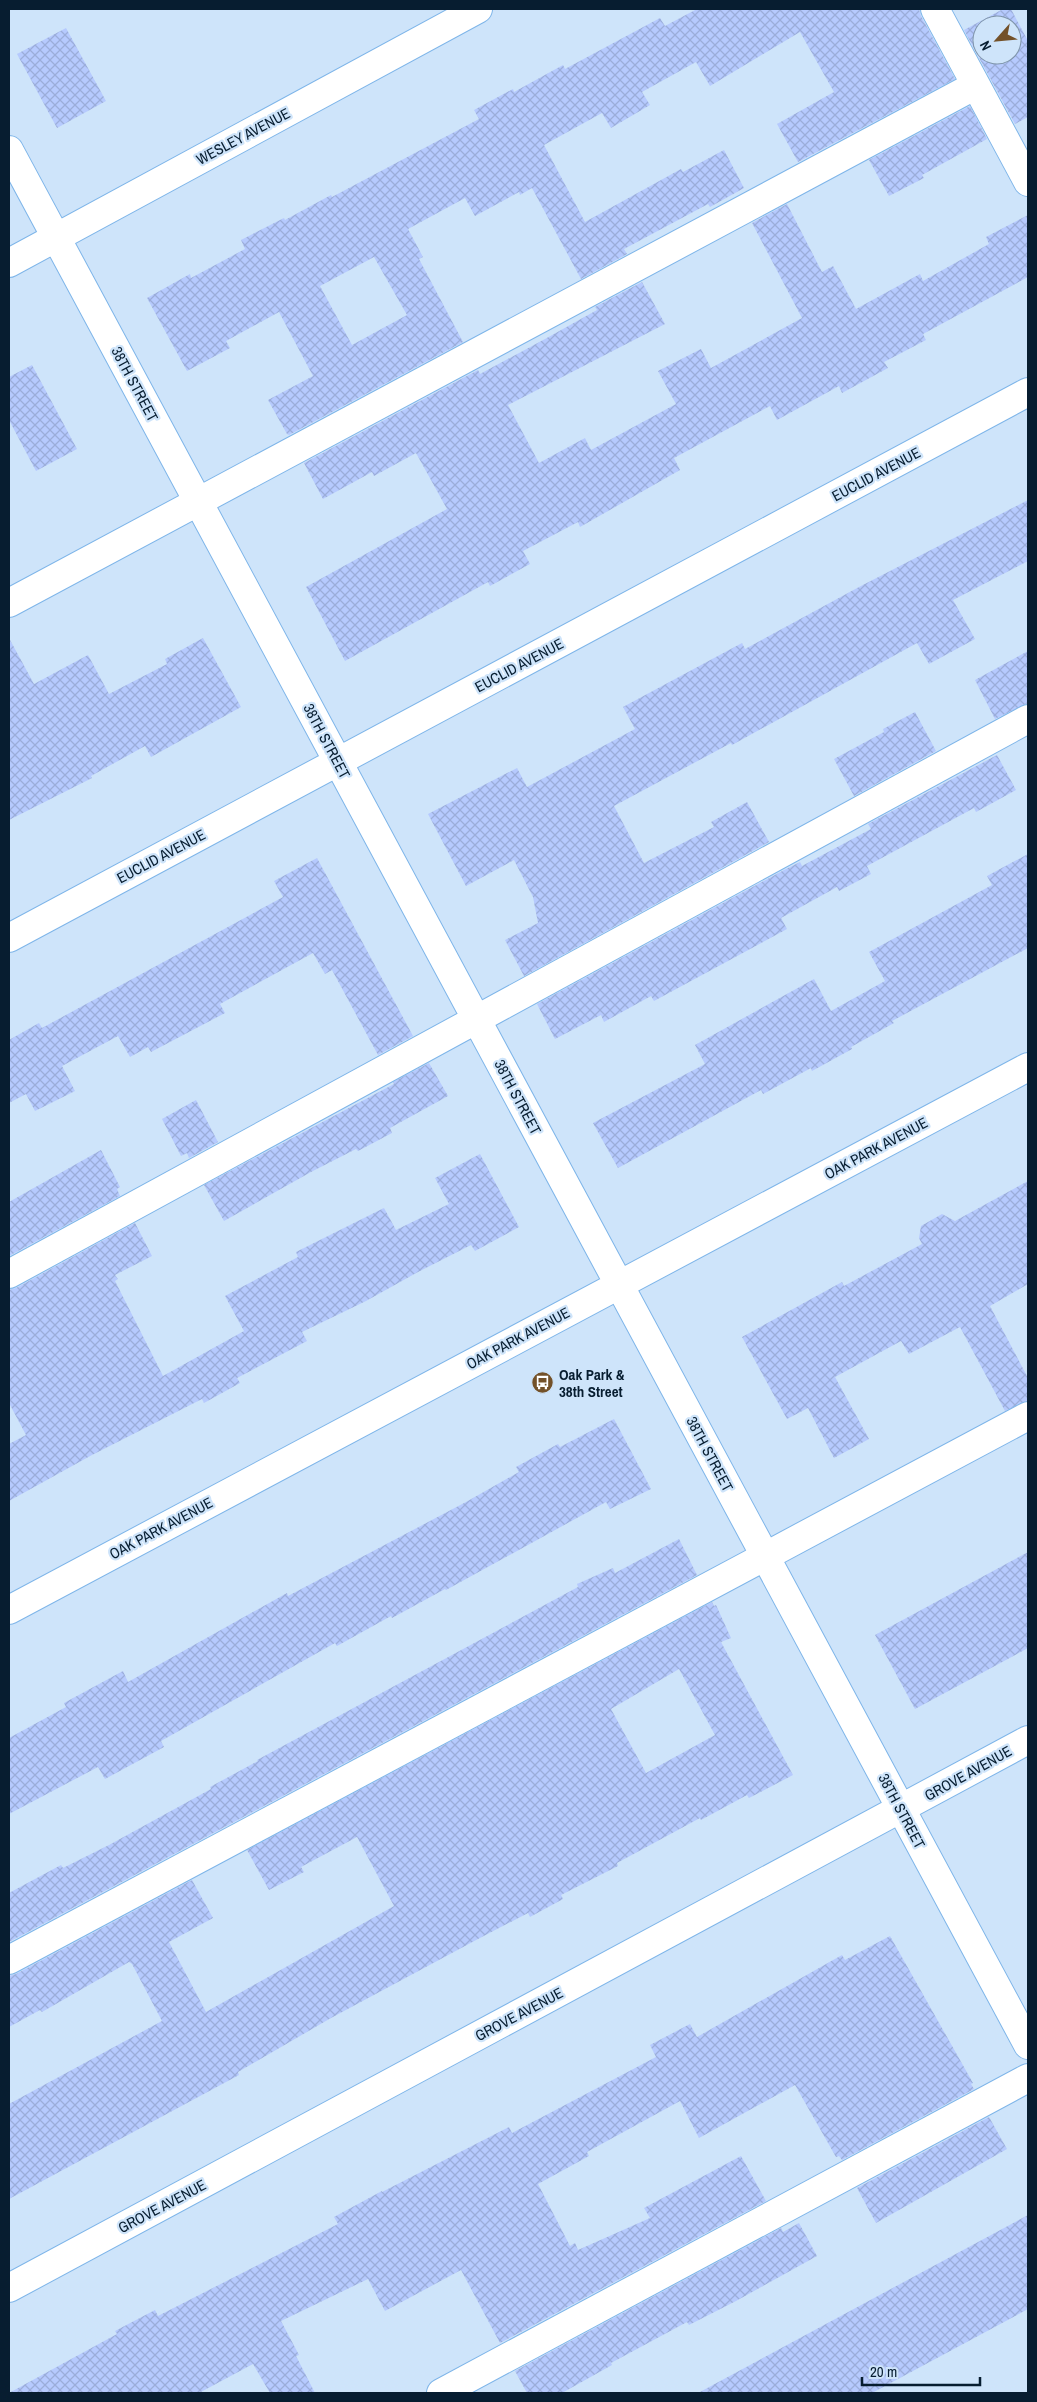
<svg xmlns="http://www.w3.org/2000/svg" width="1037" height="2402" viewBox="0 0 1037 2402" font-family="'Archivo Narrow',sans-serif">
  <defs>
    <pattern id="building-cross-hatch" width="8" height="8" patternUnits="userSpaceOnUse" patternTransform="scale(1.25)"><rect width="8" height="8" fill="#b6cafe"/><path d="M0 0l8 8M0 8l8-8" fill="none" stroke="#9badda"/></pattern>
  </defs>
  <rect width="100%" height="100%" fill="#cee4fa"/>
  <path fill="url(#building-cross-hatch)" fill-rule="evenodd" d="M697,9H919L921,16L955,79L798,162L777,124L834,92L800,32L710,86L696,62L642,92L650,105L611,128L602,113L544,145L585,222L681,169L683,172L724,150L744,188L710,207L708,204L624,249L627,254L581,279L532,188L520,195L519,192L475,216L465,198L408,229L423,257L419,259L463,342L289,435L287,434L268,400L313,376L279,312L226,341L230,348L187,371L147,298L190,274L191,278L245,249L241,240L284,218L285,220L331,195L332,197L479,119L474,110L513,89L514,92L563,65L565,69L660,18L665,26ZM374,257L407,315L352,345L320,286Z
    M1003,9H1011L1028,41V117L1015,124L964,30ZM982,25H1012V55H982Z
    M66,28L106,101L57,128L17,54Z
    M970,106L987,139L922,175L924,178L889,196L869,160Z
    M787,204L822,272L833,266L856,309L920,274L923,281L989,244L986,237L1028,215V277L923,334L926,340L884,362L888,368L842,393L839,386L777,420L770,406L674,458L680,470L580,527L578,522L523,551L530,564L490,586L488,582L345,661L306,587L447,509L416,453L374,476L372,472L323,499L304,463L478,370L480,374L545,339L597,310L595,307L642,282L665,324L508,405L539,463L585,438L591,450L676,404L658,371L701,349L711,368L802,318L752,223Z
    M32,365L77,449L36,471L9,420V377Z
    M1028,500V561L953,600L975,639L929,664L917,643L732,745L731,743L614,806L644,863L714,827L711,822L747,802L769,842L524,976L505,940L538,923L533,897L514,860L466,886L428,814L517,768L527,787L635,729L623,707L742,643L745,649L859,587Z
    M9,638L34,684L88,655L109,694L167,664L165,659L203,638L241,707L151,757L145,746L91,776L92,778L9,820Z
    M1028,651V703L995,719L975,680Z
    M915,712L936,751L854,796L834,759L884,732L883,729Z
    M997,755L1016,790L976,812L974,808L867,866L871,874L839,891L837,887L781,918L787,929L654,1001L651,996L604,1022L601,1015L555,1039L537,1004L784,870L800,862L802,866L871,829L868,824Z
    M1028,854V948L892,1021L894,1023L851,1047L852,1049L812,1071L811,1068L763,1094L761,1090L618,1168L593,1123L705,1064L695,1045L814,979L831,1011L885,981L869,952L992,885L987,876Z
    M317,858L413,1036L378,1055L332,970L325,974L313,953L220,1004L225,1013L151,1052L148,1047L130,1057L118,1036L62,1066L75,1091L35,1111L26,1094L9,1103V1040L39,1023L42,1028L283,897L274,881Z
    M429,1063L448,1096L390,1128L392,1133L358,1151L356,1149L311,1172L224,1221L204,1185L394,1084L393,1082Z
    M196,1100L218,1142L189,1158L187,1153L181,1156L162,1119Z
    M101,1150L120,1187L117,1189L120,1196L9,1256V1202Z
    M480,1154L519,1227L475,1251L471,1245L418,1272L366,1301L302,1332L307,1341L237,1378L240,1383L204,1403L202,1399L92,1455L9,1501V1444L26,1435L9,1403V1290L16,1288L135,1223L152,1256L115,1275L118,1279L115,1281L163,1376L244,1331L225,1296L298,1257L296,1252L384,1208L396,1230L449,1204L435,1178Z
    M1028,1181V1284L990,1306L1028,1378V1400L1005,1411L960,1327L909,1354L901,1341L835,1377L869,1439L834,1458L808,1408L787,1419L742,1337L842,1282L844,1286L922,1244L919,1238L921,1226L942,1214L955,1221Z
    M614,1419L651,1489L610,1509L606,1502L446,1590L445,1589L392,1618L391,1616L337,1646L335,1643L161,1741L164,1747L105,1779L98,1767L9,1814V1738L66,1707L64,1703L123,1671L128,1682L287,1593L288,1596L466,1502L519,1472L516,1467L558,1444L560,1447Z
    M679,1539L697,1575L9,1942V1893L61,1865L63,1868L109,1845L211,1789L210,1787L258,1761L257,1760L578,1587L577,1584L613,1568L615,1573Z
    M1028,1552V1648L915,1709L875,1635Z
    M712,1602L714,1606L716,1605L731,1638L721,1642L793,1775L749,1798L747,1795L701,1820L700,1818L617,1863L618,1866L561,1895L563,1899L530,1917L528,1913L478,1939L331,2018L238,2072L239,2075L9,2199V2104L162,2021L132,1964L129,1962L42,2012L40,2010L9,2027V1976L16,1974L192,1880L213,1918L169,1942L206,2012L394,1906L357,1837L301,1867L304,1872L269,1890L247,1850ZM679,1669L715,1735L646,1773L611,1709Z
    M890,1936L973,2083L971,2084L974,2089L842,2160L839,2156L836,2157L795,2085L699,2138L680,2101L587,2152L589,2156L538,2184L570,2246L575,2243L578,2250L650,2218L644,2208L741,2156L766,2201L500,2343L461,2270L385,2311L368,2279L281,2321L299,2355L296,2356L315,2393H270L253,2364L199,2393H9L117,2334L115,2331L155,2310L158,2316L338,2224L334,2217L382,2191V2192L509,2127L512,2133L656,2057L650,2045L690,2024L697,2037L842,1955L845,1960Z
    M989,2117L1007,2149L876,2223L857,2188Z
    M1028,2215V2309L872,2393H698Z
    M799,2223L817,2256L736,2301L689,2325L687,2322L611,2363L612,2365L562,2393H527L515,2371L781,2228L783,2232Z"/>
  <g fill="none" stroke-linecap="round" stroke-linejoin="round">
    <defs>
      <path id="minor" d="M935,9L1028,182
        M9,150L1028,2045
        M9,263L478,9
        M9,603L976,85
        M9,938L1028,392
        M9,1274L1028,719
        M9,1610L1028,1067
        M9,1960L1028,1416
        M9,2288L1028,1740
        M441,2393L1028,2078"/>
    </defs>
    <use href="#minor" stroke="#7eb5e9" stroke-width="30"/>
    <use href="#minor" stroke="#fff" stroke-width="28"/>
  </g>
  <defs>
    <symbol id="bus-disc" viewBox="-11 -11 22 22"><circle r="9.5" fill="#735129" stroke="#cee4fa"/><path d="M-5-6H5V4H4V6H2V4H-2V6H-4V4H-5ZM-3.5-4V0h7V-4ZM-3.5 1.2v1.5H-2V1.2ZM2 1.2v1.5H3.5V1.2Z" fill="#fff"/></symbol>
  </defs>
  <g fill-rule="evenodd">
    <use href="#bus-disc" x="530" y="1370" width="25" height="25"/>
  </g>
  <g text-anchor="middle" dominant-baseline="central" stroke-width="4.5" stroke-linejoin="round" paint-order="stroke">
    <g font-size="15" fill="#071d30" stroke="#cee4fa">
      <text transform="translate(243 136) rotate(-28)">WESLEY AVENUE</text>
      <text transform="translate(135 384) rotate(62)">38TH STREET</text>
      <text transform="translate(876 474) rotate(-28)">EUCLID AVENUE</text>
      <text transform="translate(519 665) rotate(-28)">EUCLID AVENUE</text>
      <text transform="translate(327 741) rotate(62)">38TH STREET</text>
      <text transform="translate(161 856) rotate(-28)">EUCLID AVENUE</text>
      <text transform="translate(518 1097) rotate(62)">38TH STREET</text>
      <text transform="translate(876 1148) rotate(-28)">OAK PARK AVENUE</text>
      <text transform="translate(518 1338) rotate(-28)">OAK PARK AVENUE</text>
      <text transform="translate(710 1454) rotate(62)">38TH STREET</text>
      <text transform="translate(161 1528) rotate(-28)">OAK PARK AVENUE</text>
      <text transform="translate(968 1773) rotate(-29)">GROVE AVENUE</text>
      <text transform="translate(902 1811) rotate(62)">38TH STREET</text>
      <text transform="translate(519 2014) rotate(-28)">GROVE AVENUE</text>
      <text transform="translate(162 2206) rotate(-28)">GROVE AVENUE</text>
    </g>
    <g font-size="15" font-weight="bold" fill="#071d30" stroke="#cee4fa" text-anchor="start">
      <text x="559" y="1374">Oak Park &amp;<tspan x="559" dy="17">38th Street</tspan></text>
    </g>
  </g>
  <rect width="1037" height="2402" fill="none" stroke="#071d30" stroke-width="20"/>
  <g transform="translate(997 40) rotate(243)"><circle r="24" fill="#cee4fa" stroke="#7e94a9"/>
  <path d="M0-4L9 19L0 12L-9 19Z" fill="#735129"/>
  <text y="-8" font-size="14" font-weight="bold" text-anchor="middle" fill="#071d30">N</text>
  </g>
  <path d="M862 2377v8h118v-8" fill="none" stroke="#071d30" stroke-width="2.5"/>
  <text x="870" y="2377" font-size="15" fill="#071d30" stroke="#cee4fa" stroke-width="4" paint-order="stroke">20 m</text>
</svg>
